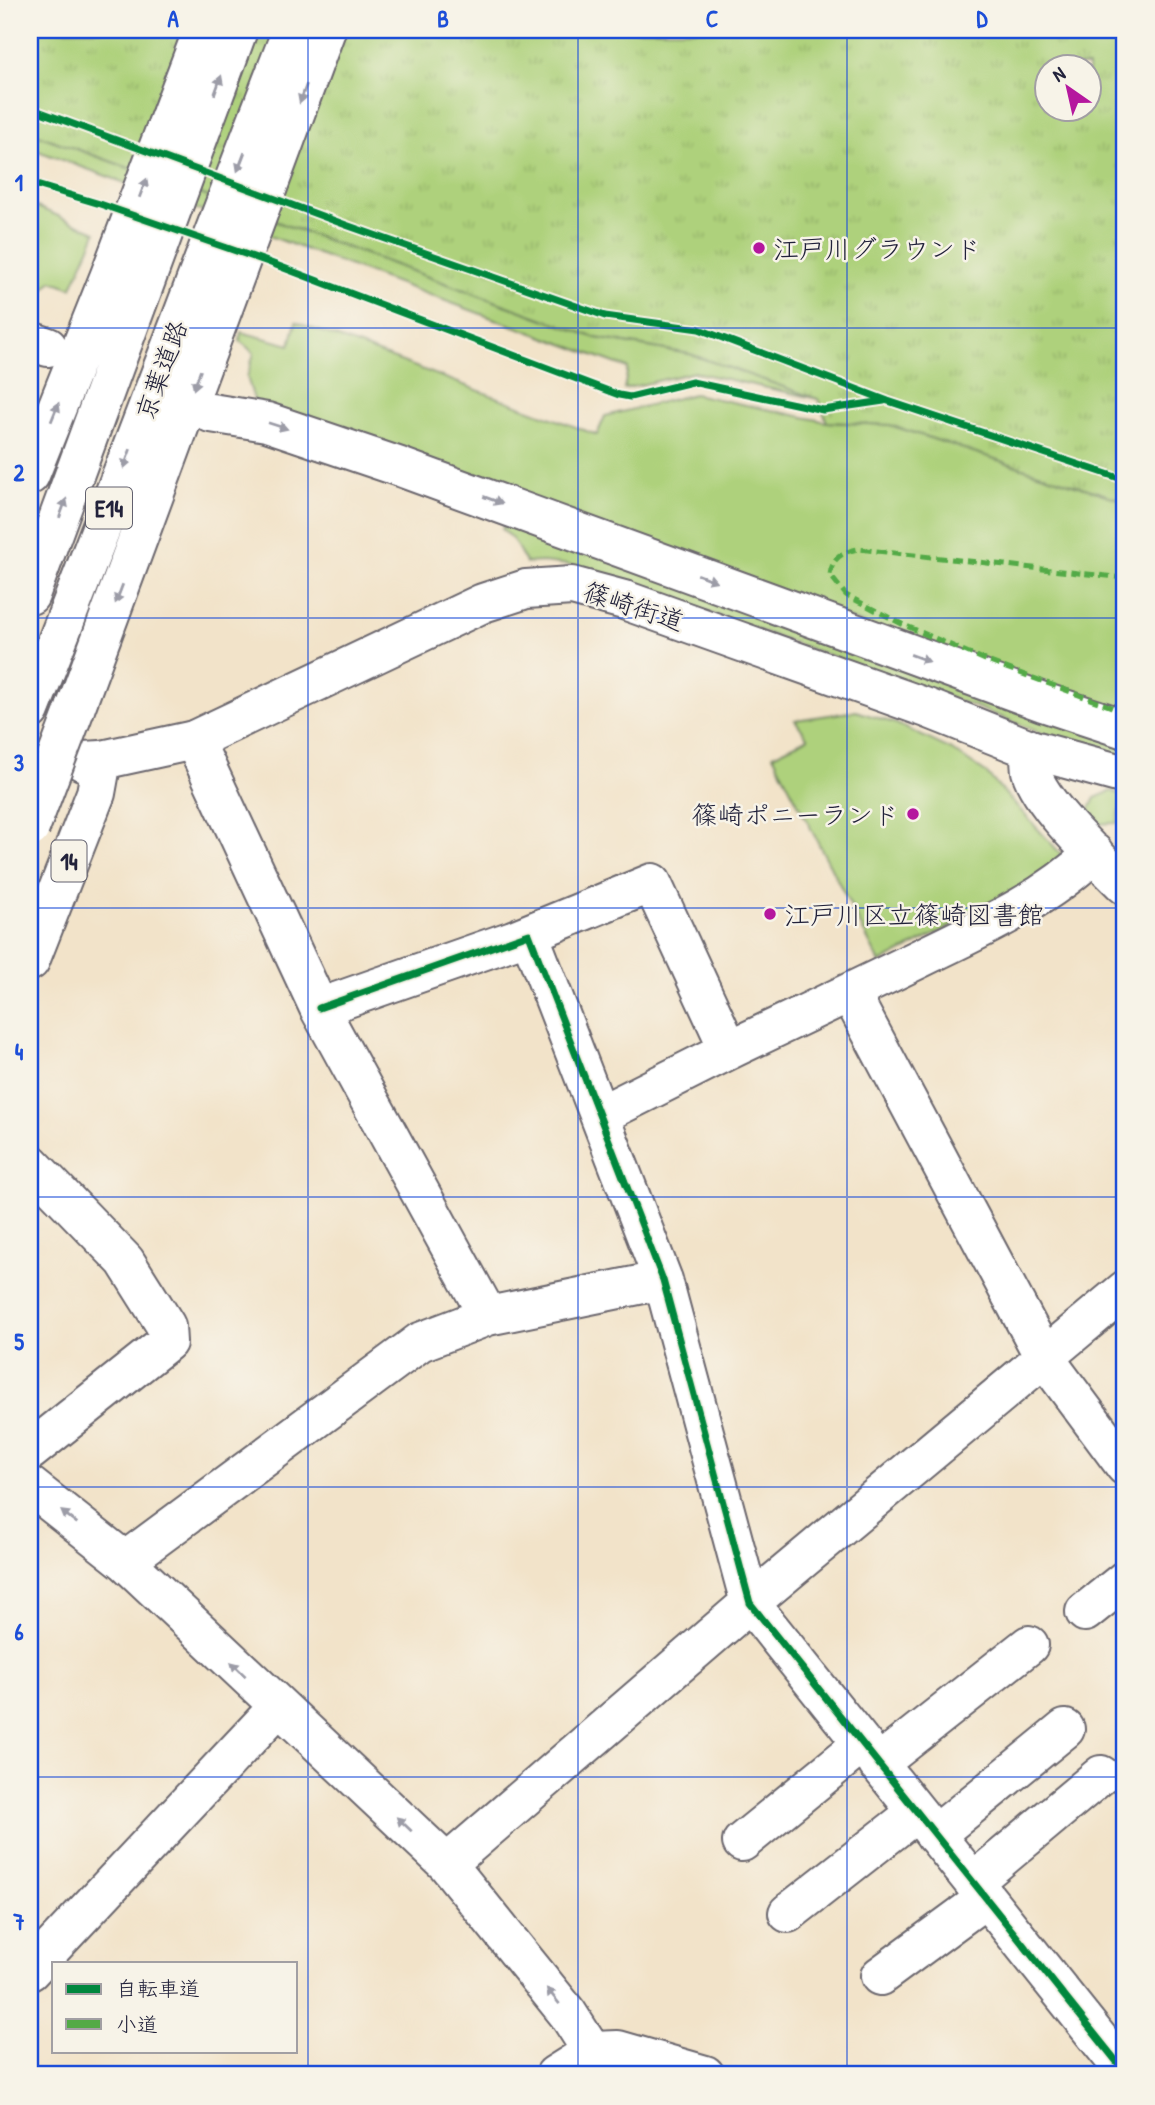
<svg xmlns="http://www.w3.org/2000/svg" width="1155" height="2105" viewBox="0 0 1155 2105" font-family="'Patrick Hand','Klee One',sans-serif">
  <defs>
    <pattern id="park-tufts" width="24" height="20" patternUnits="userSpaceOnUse" patternTransform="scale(1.75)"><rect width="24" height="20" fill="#aed17b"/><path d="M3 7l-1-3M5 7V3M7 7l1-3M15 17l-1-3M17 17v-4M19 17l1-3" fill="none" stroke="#95b36b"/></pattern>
  </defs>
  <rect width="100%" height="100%" fill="#f7f3e8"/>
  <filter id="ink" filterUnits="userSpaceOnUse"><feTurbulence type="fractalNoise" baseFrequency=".0143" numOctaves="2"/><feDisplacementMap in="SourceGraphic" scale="14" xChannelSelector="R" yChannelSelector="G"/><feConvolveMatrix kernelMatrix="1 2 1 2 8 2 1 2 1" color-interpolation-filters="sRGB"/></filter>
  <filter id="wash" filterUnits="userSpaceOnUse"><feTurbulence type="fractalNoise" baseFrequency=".00686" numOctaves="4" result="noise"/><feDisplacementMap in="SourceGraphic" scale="28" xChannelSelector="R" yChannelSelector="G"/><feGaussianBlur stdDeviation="1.57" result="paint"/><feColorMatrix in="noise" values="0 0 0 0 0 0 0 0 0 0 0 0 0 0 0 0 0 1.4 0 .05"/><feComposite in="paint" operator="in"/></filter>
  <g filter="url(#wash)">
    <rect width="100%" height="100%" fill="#f2e3c9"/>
    <path fill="#aed17b" stroke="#687a5b" stroke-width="2" d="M30,132L596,338L690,354L818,399L694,372L624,389L628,368L30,148Z
      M30,204L96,232C89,252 79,269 72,288L52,281L30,303Z
      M296,322L597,435L605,416L694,394L827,422L890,425L1125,501V718L256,406L247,377L254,353L240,341L241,332L290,345Z
      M506,520L1125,743V756L1079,748L973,706L577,566L543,562L526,563L514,541L502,529Z
      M856,711L897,724L952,750L986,773L1062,855L1058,871L880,963L773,755L808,738L795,720Z
      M1111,791L1123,795L1117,823L1090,824L1089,810L1095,798Z"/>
    <path fill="url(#park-tufts)" stroke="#687a5b" stroke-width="2" fill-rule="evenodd" d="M30,30H1125V501L890,425L827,422L818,399L690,354L596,338L30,132ZM1046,66H1088V108H1046Z"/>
  </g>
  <g filter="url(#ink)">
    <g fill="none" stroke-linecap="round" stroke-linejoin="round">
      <defs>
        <path id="minor" d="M30,341L48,347
          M211,413L267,422L400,467L1043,702L1125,729
          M194,740L319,1008L488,1316
          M1030,749C1030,756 1030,764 1031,771C1040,804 1100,860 1125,885
          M529,934L663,1280L750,1603L1125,2072
          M850,993L1044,1357L1125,1466
          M319,1008L513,940L652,883L729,1050C796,1018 864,986 931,953C989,925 1047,898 1094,853
          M600,1115L729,1050
          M30,1163L125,1261L166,1326L167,1342L30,1451
          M30,1486L125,1561L447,1864L568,2014L607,2075
          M125,1561L420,1342L488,1316L663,1280
          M1085,1612L1125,1580
          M878,1764L1029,1645
          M935,1835L1065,1729
          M742,1842L862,1744
          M447,1864L750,1603L1125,1290
          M973,1882L1101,1775
          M788,1913L917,1812
          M30,1971L278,1707
          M880,1976L986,1898
          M555,2075L593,2051L618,2050L705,2075"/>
        <path id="major" d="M82,761L102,760L194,740L483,603L526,589L572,586L624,600L927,708L1030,749L1125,775"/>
        <path id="highway" d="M30,475L110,275L203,30
          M30,595L238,30
          M75,709L326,30
          M30,710C120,484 204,256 292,30
          M30,961L96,793L102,760"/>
      </defs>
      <use href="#minor" stroke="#6b666d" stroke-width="42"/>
      <use href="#major" stroke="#6b666d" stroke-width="42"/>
      <use href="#highway" stroke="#6b666d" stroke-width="42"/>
      <use href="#minor" stroke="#fff" stroke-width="38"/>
      <use href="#major" stroke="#fff" stroke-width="38"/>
      <use href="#highway" stroke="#fff" stroke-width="38"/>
      <defs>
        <path id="highway-bridge" d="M30,828L75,709"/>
      </defs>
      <use href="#highway-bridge" stroke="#6b666d" stroke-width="42" stroke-linecap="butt"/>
      <use href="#highway-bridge" stroke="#fff" stroke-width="38"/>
      <path stroke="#53aa46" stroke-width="5" stroke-dasharray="10 5" stroke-linecap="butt" d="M1125,578L858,549C842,552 832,558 830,575L846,595L902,624L990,662L1125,712"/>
      <defs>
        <path id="cycleway" d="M30,108L346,225L605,316L699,329L888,401L1125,480
          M30,183L100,204L268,262L619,395L630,397L692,382L823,410L884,401
          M319,1008L529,934L663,1280L750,1603L1125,2072"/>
      </defs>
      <use href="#cycleway" stroke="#f7f3e8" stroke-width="11"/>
      <use href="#cycleway" stroke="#00873e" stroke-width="7"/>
    </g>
    <defs><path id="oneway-solid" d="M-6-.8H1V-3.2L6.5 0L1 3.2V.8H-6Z" transform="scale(1.75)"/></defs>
    <g fill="#9c9ca7">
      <use href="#oneway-solid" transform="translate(218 85) rotate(-70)"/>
      <use href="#oneway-solid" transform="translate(303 94) rotate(110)"/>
      <use href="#oneway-solid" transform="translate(241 162) rotate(111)"/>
      <use href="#oneway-solid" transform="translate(143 188) rotate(-69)"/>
      <use href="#oneway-solid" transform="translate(197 380) rotate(110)"/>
      <use href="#oneway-solid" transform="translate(55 412) rotate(-68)"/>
      <use href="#oneway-solid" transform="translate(278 426) rotate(18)"/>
      <use href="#oneway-solid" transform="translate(127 459) rotate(110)"/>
      <use href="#oneway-solid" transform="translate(493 500) rotate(20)"/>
      <use href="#oneway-solid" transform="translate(63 508) rotate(-70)"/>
      <use href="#oneway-solid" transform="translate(707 578) rotate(21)"/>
      <use href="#oneway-solid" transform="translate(119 594) rotate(111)"/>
      <use href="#oneway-solid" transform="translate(920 658) rotate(20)"/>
      <use href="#oneway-solid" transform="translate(69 1517) rotate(-142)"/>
      <use href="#oneway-solid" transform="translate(238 1669) rotate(-136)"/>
      <use href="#oneway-solid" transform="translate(404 1824) rotate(-137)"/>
      <use href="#oneway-solid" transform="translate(553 1996) rotate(-129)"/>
    </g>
  </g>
  <path fill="none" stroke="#1d4ed8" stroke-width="2" stroke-opacity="0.55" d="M308,30V2075M578,30V2075M847,30V2075M30,328H1125M30,618H1125M30,908H1125M30,1197H1125M30,1487H1125M30,1777H1125"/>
  <g fill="#b5179e" stroke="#f7f3e8" stroke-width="2.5">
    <circle cx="759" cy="248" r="7"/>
    <circle cx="913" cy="814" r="7"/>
    <circle cx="770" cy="914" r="7"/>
  </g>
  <g text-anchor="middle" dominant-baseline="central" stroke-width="5" stroke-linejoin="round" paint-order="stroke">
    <g fill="#f7f3e8" stroke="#62616f" stroke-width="2">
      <rect x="86" y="487.5" width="46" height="41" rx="5"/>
      <rect x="51.5" y="840.5" width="35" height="41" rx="5"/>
    </g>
    <g font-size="24" font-weight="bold" fill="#22223b">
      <text x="109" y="508">E14</text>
      <text x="69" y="861">14</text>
    </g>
    <g font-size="26" fill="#22223b" stroke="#f7f3e8" text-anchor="start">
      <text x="773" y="248">江戸川グラウンド</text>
      <text x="899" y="814" text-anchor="end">篠崎ポニーランド</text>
      <text x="784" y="914">江戸川区立篠崎図書館</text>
    </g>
    <g font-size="26" fill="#22223b" stroke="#f7f3e8">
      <text transform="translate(161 370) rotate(-70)">京葉道路</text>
      <text transform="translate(634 606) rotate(18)">篠崎街道</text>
    </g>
  </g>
  <rect width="1155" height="2105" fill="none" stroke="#f7f3e8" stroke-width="77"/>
  <rect x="52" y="1962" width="245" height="91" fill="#f7f3e8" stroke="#a29fa3" stroke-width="2"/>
  <rect x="66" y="1984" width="35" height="10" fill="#00873e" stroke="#a29fa3" stroke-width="2"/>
  <text x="116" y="1996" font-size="21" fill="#22223b">自転車道</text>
  <rect x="66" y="2019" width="35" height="10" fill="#53aa46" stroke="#a29fa3" stroke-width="2"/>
  <text x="116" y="2032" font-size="21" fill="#22223b">小道</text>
  <g transform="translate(1068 88) rotate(326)"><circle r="33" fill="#f7f3e8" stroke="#a29fa3" stroke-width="2"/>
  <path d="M0-5L12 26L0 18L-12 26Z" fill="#b5179e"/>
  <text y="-10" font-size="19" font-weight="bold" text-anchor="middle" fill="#22223b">N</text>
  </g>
  <rect x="38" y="38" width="1078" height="2028" fill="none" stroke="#1d4ed8" stroke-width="2.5"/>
  <g font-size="23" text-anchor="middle" font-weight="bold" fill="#1d4ed8">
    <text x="173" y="27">A</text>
    <text x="443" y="27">B</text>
    <text x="712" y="27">C</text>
    <text x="982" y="27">D</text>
    <text x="19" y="191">1</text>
    <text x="19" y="481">2</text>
    <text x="19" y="771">3</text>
    <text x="19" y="1060">4</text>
    <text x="19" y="1350">5</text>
    <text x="19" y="1640">6</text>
    <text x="19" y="1930">7</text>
  </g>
</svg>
